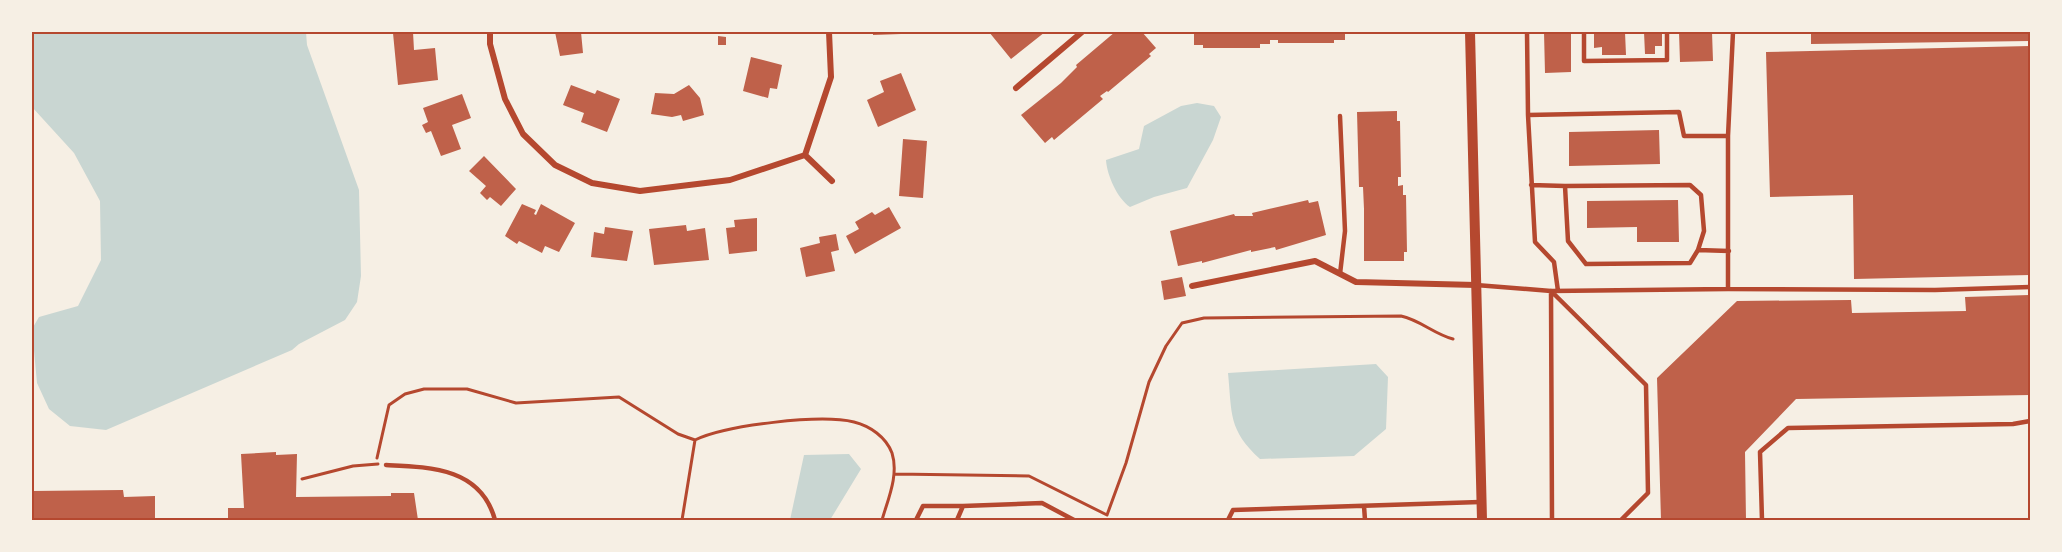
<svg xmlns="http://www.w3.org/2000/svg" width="2062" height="552" viewBox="0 0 2062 552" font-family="Overpass,sans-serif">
  <rect width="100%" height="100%" fill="#f6efe4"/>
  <path fill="#c9d6d2" d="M32,32H306L307,45L359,190L361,276L357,302L345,320L299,344L292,350L106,430L70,426L49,409L37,383L32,329L39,317L78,306L101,260L100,201L74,153L32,107Z
    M1197,103L1214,106L1221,117L1213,140L1187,188L1154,197L1130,207C1117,198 1107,175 1106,160L1139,149L1144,126L1181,106Z
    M1376,364L1388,377L1386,429L1354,456L1260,459C1228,430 1232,413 1228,373Z
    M849,454L861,469L830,520H790L804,455Z"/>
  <path fill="#bf614a" d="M413,32L414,50L435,48L438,80L398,85L393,33Z
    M555,32H581L583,53L560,56Z
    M873,32H901V34L873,35Z
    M989,32H1045L1011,59Z
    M1115,32H1142L1156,48L1149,54L1151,56L1108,92L1107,91L1100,96L1103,99L1054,140L1052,137L1045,143L1021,115L1061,83L1077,67L1076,65Z
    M1194,32H1345V40H1334V43H1278V40H1270V44H1260V48H1203V45H1194Z
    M1544,32H1571V72L1545,73Z
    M1594,32H1625L1626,55H1602V47L1594,48Z
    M1644,32H1662V46H1655V54H1645Z
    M1679,32H1712L1713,61L1680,62Z
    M1811,32H2030V41L1811,44Z
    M718,36L726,37V45H718Z
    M2030,46V275L1854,279L1853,195L1770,197L1766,52Z
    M751,57L782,65L777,89L770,88L768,98L743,91Z
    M901,73L916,110L878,127L867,100L884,92L880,81Z
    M571,85L595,94L597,90L620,99L607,132L581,122L584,113L563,105Z
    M689,85L700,98L704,115L683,121L681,115L672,117L651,114L655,93L674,94Z
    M462,94L471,118L452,125L461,149L441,156L431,131L426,133L422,125L428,122L423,108Z
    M1397,111V121H1400L1401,177H1398V186L1403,185V195H1406L1407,252H1404V261H1364V209L1363,187H1359L1357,112Z
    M1659,130L1660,164L1569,166V132Z
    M903,139L927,141L923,198L899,196Z
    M484,156L516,189L501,206L490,197L487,200L480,193L486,186L469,171Z
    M1308,200L1309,203L1318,201L1326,235L1276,250L1275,247L1251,252V250L1202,263V261L1178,266L1170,231L1234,214L1235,216H1253L1252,213Z
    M1678,200L1679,242H1637V227L1587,228V201Z
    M522,204L536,210L534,214L536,215L541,204L575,223L559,252L545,246L542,253L519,241L517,244L505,236Z
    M889,207L901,228L855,254L846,236L859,229L855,222L872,212L875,215Z
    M757,218V251L729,254L726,228L735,227L734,220Z
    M686,225L687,231L705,228L709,260L654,265L649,229Z
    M605,227L633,231L627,261L591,257L594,232L604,234Z
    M836,234L839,250L831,252L835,271L806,277L800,248L820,243L819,237Z
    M1182,277L1186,296L1164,300L1161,281Z
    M2029,295L2030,395L1796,399L1745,452L1746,520H1661L1657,378L1737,301L1851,300L1852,313L1966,311L1965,297Z
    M276,452V455L297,454L296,497L391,496V493H414L418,520H228V508H244L241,454Z
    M123,490L124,497L155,496V520H32V491Z"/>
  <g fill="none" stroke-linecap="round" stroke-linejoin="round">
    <path stroke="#b5482f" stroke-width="3" d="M377,458L389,405L405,394L424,389H467L516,403L619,397L678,434L695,440C726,425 820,414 854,422C870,426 886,437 892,453C899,475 888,499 882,520
      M895,474L1029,476L1107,515L1126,463L1149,382L1166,346L1182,323L1204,318L1401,316C1420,320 1434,334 1453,339
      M302,479L353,466L378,464
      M682,520L695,440"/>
    <path stroke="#b5482f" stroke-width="4.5" d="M1527,32L1528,115
      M1584,32V61L1667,60V32
      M1340,116L1345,231L1340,274
      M1531,185L1565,186L1568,241L1586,264L1690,263L1698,250L1729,251
      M1565,186L1690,185L1701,195L1704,231L1698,250
      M1476,285L1551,291L1728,289L1935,290L2030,287
      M1728,289V136L1733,32
      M1551,291L1646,385L1648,493L1621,520
      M1551,291L1552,520
      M1558,291L1554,262L1535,242L1528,115L1679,112L1684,136H1728
      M386,465C431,467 481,468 495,520
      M963,506L1042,503L1074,520
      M1364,506L1365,520
      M916,520L923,506H963L957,520
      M1228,520L1233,510L1480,502
      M1762,520L1760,452L1788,428L2013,424L2030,421"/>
    <path stroke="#b5482f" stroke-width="6" d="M490,32V44L505,99L523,134L555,165L592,183L640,191L730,180L805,155
      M1016,88L1082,32
      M805,155L831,77L829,32
      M805,155L832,181
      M1192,286L1315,261L1356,282L1476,285"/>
    <path stroke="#b5482f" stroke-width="10" d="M1470,32L1482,520"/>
  </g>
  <rect width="2062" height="552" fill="none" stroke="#f6efe4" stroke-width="66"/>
  <rect x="33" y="33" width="1996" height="486" fill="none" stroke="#b5482f" stroke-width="2"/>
</svg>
